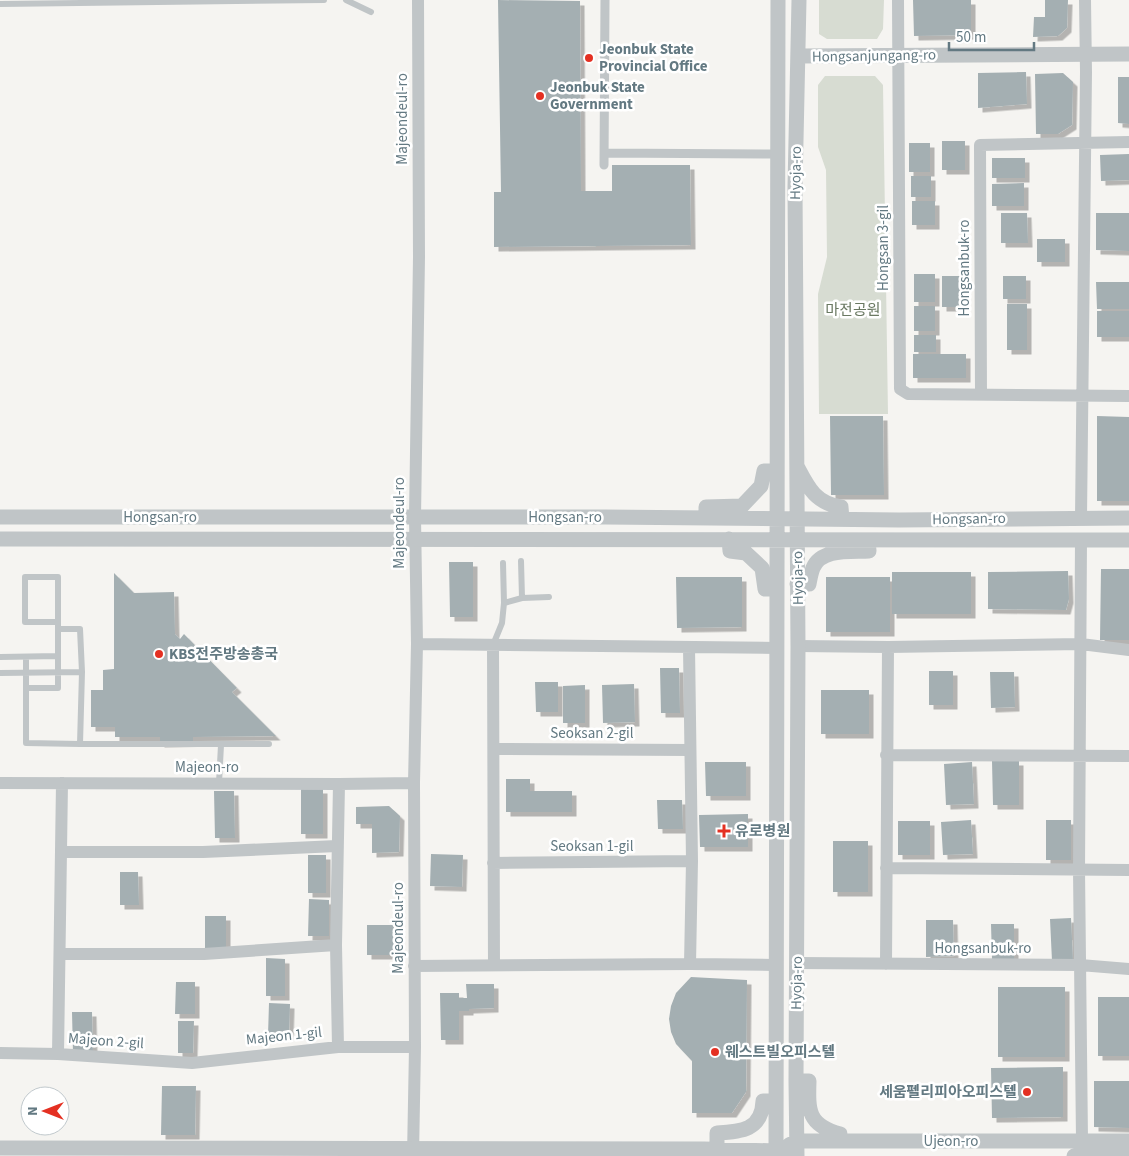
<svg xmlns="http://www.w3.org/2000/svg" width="1129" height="1156" viewBox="0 0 1129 1156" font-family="'Source Sans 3','Noto Sans KR',sans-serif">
  <defs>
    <filter id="shadow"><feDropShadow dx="4.5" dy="4.5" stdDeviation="0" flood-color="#0004"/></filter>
  </defs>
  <rect width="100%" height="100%" fill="#f5f4f1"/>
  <path fill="#d7dcd2" d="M819,0H884L883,29L877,39H827L819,34Z
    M825,76H875L883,85L888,414H819L818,294L827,257L826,170L818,147V85Z"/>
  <path fill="#a4afb2" filter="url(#shadow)" d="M498,0L580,1L581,191H612V165H690L691,245L494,247V192H501Z
    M913,0H971V35L914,36Z
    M1045,0H1068L1067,28L1058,36L1033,37L1034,17H1045Z
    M1026,72L1027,104L978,108V73Z
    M1063,73L1073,82L1072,125L1058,134H1036L1035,74Z
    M1118,77H1129V124L1118,123Z
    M942,141H965V170H942Z
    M909,143H930V172H909Z
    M1129,154V180L1101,181L1100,155Z
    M992,158H1025V178H992Z
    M911,176H931V197H911Z
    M1024,183V206H992V184Z
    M912,201H935V225H912Z
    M1001,213H1027L1028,243H1001Z
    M1096,213H1129V251L1096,250Z
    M1037,239H1065V262H1037Z
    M914,274H935V302H914Z
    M942,276H962V307H942Z
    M1003,276H1026V299H1003Z
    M1096,282H1129V309H1097Z
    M1007,304H1027V350H1007Z
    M914,306H935V331H914Z
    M1097,311H1129V337H1097Z
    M914,335H936V352H914Z
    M913,354H966V378H913Z
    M830,416H883L884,495H831Z
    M1097,416L1129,417V501H1097Z
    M449,562H473V617H450Z
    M1101,569H1129V640H1100Z
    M1068,571L1069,599L1066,610L988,609V572Z
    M892,572H971V614H892Z
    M114,573L134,593L174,592L175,634L180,639L184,634L237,688L232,692L276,736L193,737V742L160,743V737H115V727H91V690H103V670L114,669Z
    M676,577H742V627L677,628Z
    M826,577H890V632H826Z
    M660,668H679L680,713H661Z
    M929,671H953V705H929Z
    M990,672H1014L1015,707L991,708Z
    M535,682H558V712H536Z
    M634,684L635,722L603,723L602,685Z
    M585,685V723H563V686Z
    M821,690H869V734H821Z
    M992,761H1019V805H993Z
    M705,762H746V796H706Z
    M972,762L974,804L946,805L944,764Z
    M506,779H530V791H572V812H506Z
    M301,789H323V834H301Z
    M214,791H234L235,838H215Z
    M657,800H682L683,829H658Z
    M389,806L400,816L399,852L372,853V824H356V807Z
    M748,814V847H700L699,815Z
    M971,820L973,854L943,855L941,822Z
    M1046,820H1071V860H1046Z
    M898,821H930V855H898Z
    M833,841H868V892H833Z
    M431,854L463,855L462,887L430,886Z
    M308,855H326V893H308Z
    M120,872H138L139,905H120Z
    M309,899L329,900V936H308Z
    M205,916H226V951H205Z
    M1071,918L1073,961H1052L1050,919Z
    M926,920H953L954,956L926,957Z
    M991,924H1014V959H992Z
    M367,925H398V955H367Z
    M266,958L285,959V996H266Z
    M691,977L747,980L746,1092L732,1113H692V1061L676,1044L671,1032L669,1019L671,1006L676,993Z
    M176,982H195V1014H175Z
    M466,984H494V1008L469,1009V1011H459V1040H441L440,993H459V998H467Z
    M998,987H1065V1057H998Z
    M1098,997H1129V1056H1098Z
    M269,1003L290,1004L289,1036H268Z
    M72,1012H92L93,1054H73Z
    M178,1021H194L193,1053H178Z
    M1063,1067V1117L992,1118L991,1068Z
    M1094,1081H1129V1128L1094,1127Z
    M162,1086H196L195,1135H161Z"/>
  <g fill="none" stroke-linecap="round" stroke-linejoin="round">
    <path stroke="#c0c5c7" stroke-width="6" d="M346,0L371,12
      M0,4L324,0
      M521,561L522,598
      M504,603L522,598L549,597
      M58,629H80L82,672
      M493,645L502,623L504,603L503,563
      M0,657L58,656
      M26,657V743L80,744
      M0,673L82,672L80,744H269
      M26,688H58V577H25V622H58
      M219,783L221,745"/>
    <path stroke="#c0c5c7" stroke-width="9" d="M605,153L777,154
      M604,165L605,0"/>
    <path stroke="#c0c5c7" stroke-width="12" d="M898,0L900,389L908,394L1129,396
      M981,394L980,145L1129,142
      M1081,517L1086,72L1085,0
      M1081,540L1079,870L1082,1140
      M417,644L777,648
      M493,645L494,965
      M798,646L888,647L1081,644L1129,650
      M689,647L692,861L690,964
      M494,749L690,750
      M886,755L1129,756
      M0,783L339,784L414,783
      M61,852H203L337,846
      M493,863L692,861
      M886,868L1129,870
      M60,954H204L336,945
      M798,963L1080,965L1129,969
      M886,964L888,647
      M414,966L690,964L775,965
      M338,1047L336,945L339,784
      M0,1053L58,1054L192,1063L338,1047H415
      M58,1054L62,783
      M413,1156L415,1047L414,783L417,644L415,517L419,257L418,0"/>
    <path stroke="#c0c5c7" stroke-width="15" d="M798,56L1129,54
      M798,468C809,489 816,503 841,507L842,519
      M0,517H605L899,520L1129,518
      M706,518V507L742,506L761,486L764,471H776
      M0,539L1129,540
      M729,539L730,551L746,553L762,568L765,589H777
      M797,584H809C810,579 811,573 813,568C821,548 851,552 869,551L868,540
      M796,1081H809C808,1111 808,1125 840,1134V1141
      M789,1145L797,1141H1129
      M0,1148L704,1149L776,1151L790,1156
      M717,1149V1133C741,1132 762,1130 763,1101H775
      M776,1156L778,0
      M797,1156L796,1081L798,646L795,187L799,0
      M1074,1156H1129"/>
  </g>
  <g fill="#e43022" stroke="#fff" stroke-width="2">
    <circle cx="589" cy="58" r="5"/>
    <circle cx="540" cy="96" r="5"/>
    <circle cx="159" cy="654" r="5"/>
    <path d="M721.5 823.5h5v5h5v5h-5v5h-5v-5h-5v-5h5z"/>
    <circle cx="715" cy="1052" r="5"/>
    <circle cx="1027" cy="1092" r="5"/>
  </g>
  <g text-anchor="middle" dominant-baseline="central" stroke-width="5" stroke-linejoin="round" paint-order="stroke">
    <g font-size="15" font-weight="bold" fill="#637982" stroke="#fff" text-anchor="start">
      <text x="599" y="49">Jeonbuk State<tspan x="599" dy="17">Provincial Office</tspan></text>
      <text x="550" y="87">Jeonbuk State<tspan x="550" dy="17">Government</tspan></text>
      <text x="169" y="654">KBS전주방송총국</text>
      <text x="735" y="831">유로병원</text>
      <text x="725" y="1052">웨스트빌오피스텔</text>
      <text x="1017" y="1092" text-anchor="end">세움펠리피아오피스텔</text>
    </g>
    <g font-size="15" fill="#637982" stroke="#fff">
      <text transform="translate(874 56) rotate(-1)">Hongsanjungang-ro</text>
      <text transform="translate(402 119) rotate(-90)">Majeondeul-ro</text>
      <text transform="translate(796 173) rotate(-89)">Hyoja-ro</text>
      <text transform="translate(883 248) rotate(-90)">Hongsan 3-gil</text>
      <text transform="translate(964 268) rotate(-90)">Hongsanbuk-ro</text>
      <text x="160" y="517">Hongsan-ro</text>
      <text x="565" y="517">Hongsan-ro</text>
      <text transform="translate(969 519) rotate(-1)">Hongsan-ro</text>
      <text transform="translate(399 523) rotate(-90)">Majeondeul-ro</text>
      <text transform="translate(798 578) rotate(-91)">Hyoja-ro</text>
      <text x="592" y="733">Seoksan 2-gil</text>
      <text x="207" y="767">Majeon-ro</text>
      <text x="592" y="846">Seoksan 1-gil</text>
      <text transform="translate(398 928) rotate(-90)">Majeondeul-ro</text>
      <text x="983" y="948">Hongsanbuk-ro</text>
      <text transform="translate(797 983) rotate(-89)">Hyoja-ro</text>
      <text transform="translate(284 1036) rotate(-6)">Majeon 1-gil</text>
      <text transform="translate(106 1041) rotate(4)">Majeon 2-gil</text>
      <text x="951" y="1141">Ujeon-ro</text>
    </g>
    <g font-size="15" fill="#6a7962" stroke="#fff">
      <text x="853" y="310">마전공원</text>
    </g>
  </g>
  <g transform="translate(45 1111) rotate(270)"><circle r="24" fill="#ffffff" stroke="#c1c9cd"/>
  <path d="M0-4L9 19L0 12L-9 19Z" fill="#e43022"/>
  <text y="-8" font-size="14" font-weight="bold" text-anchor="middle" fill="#637982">N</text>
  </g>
  <path d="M949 42v8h85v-8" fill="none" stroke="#637982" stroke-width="2.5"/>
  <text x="956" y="42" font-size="15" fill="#637982" stroke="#ffffff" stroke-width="4" paint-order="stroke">50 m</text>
</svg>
